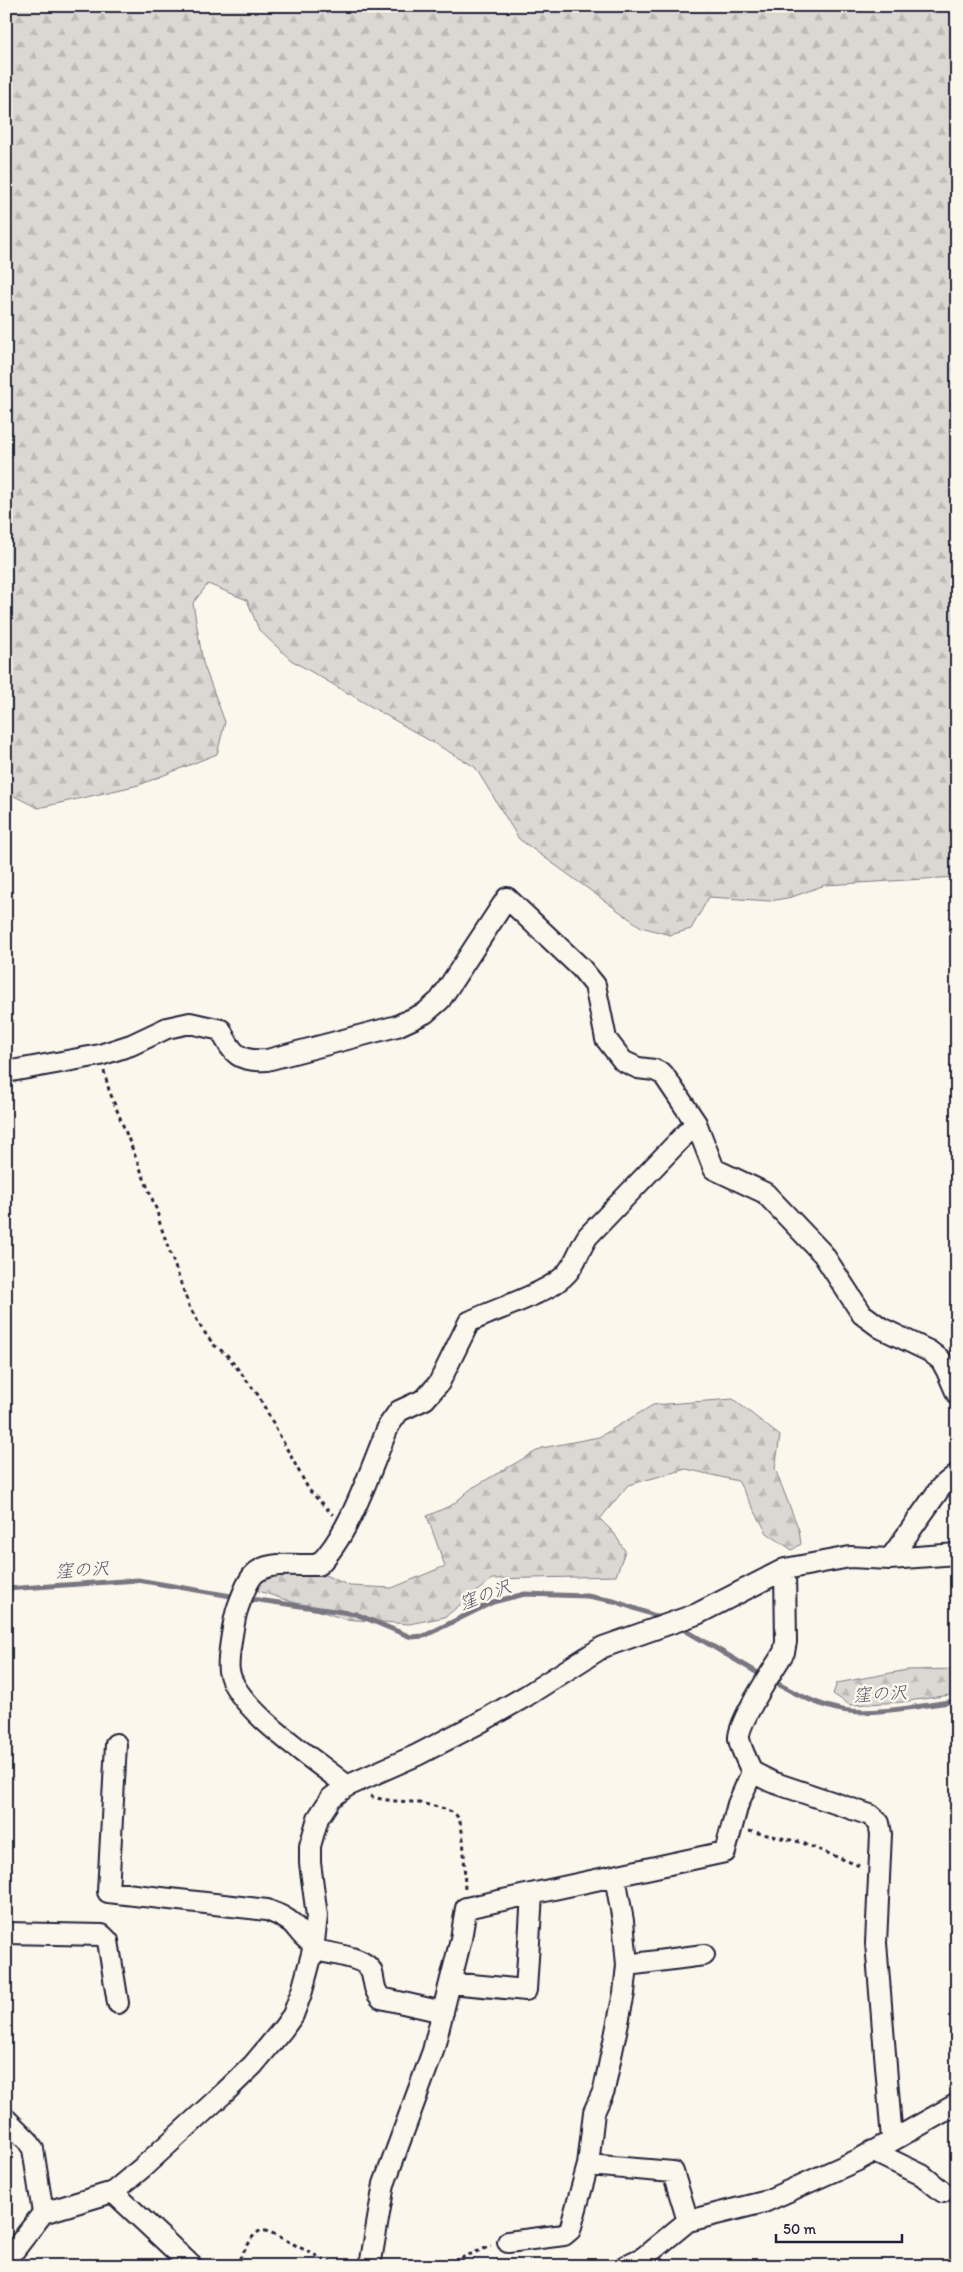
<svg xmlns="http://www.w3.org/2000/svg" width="963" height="2272" viewBox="0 0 963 2272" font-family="Itim,'Klee One',sans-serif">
  <defs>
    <pattern id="forest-firs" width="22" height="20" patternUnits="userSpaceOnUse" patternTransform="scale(1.25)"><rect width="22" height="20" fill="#dbd8d3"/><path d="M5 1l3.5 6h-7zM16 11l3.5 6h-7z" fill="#bcb9b6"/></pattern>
  </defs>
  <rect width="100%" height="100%" fill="#fbf7ec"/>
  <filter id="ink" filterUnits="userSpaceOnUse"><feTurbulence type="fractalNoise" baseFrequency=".02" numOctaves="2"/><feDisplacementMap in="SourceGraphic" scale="10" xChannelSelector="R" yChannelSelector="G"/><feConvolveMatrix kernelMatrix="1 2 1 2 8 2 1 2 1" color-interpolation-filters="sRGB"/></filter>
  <g filter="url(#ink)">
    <path fill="url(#forest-firs)" stroke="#7e7d87" d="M6,6H957V877L825,885L792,897L770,901L709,897L691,929L670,935L641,927L519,839L475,767L291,660L259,630L247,600L208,584L193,603L203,663L225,722L217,754L139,785L38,808L10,794L6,789Z
      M733,1399L780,1436L775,1469L799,1530L801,1544L792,1550L767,1533L738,1481L686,1469L628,1485L600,1519L614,1533L625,1551L616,1576L492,1579L445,1617L409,1624L344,1619L250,1588L268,1573L318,1572L350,1586L392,1588L445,1566L427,1516L452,1505L472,1488L542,1448L599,1437L653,1405Z
      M957,1669V1694L902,1702L850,1705L833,1694L837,1683L907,1670Z"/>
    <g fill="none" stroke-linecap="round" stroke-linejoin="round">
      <path stroke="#787681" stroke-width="5" d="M6,1589L138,1580L237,1597
        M245,1598L356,1614L411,1637L424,1636L493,1602L525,1594L587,1596L614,1601L664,1619
        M678,1626L763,1676
        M771,1680C792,1692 818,1706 842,1710C874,1716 923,1705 957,1701"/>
      <defs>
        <path id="minor" d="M6,1072L100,1055L131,1045L167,1028L190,1023L221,1030C232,1055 240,1062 267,1060L397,1026L425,1013L440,1000L507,898L581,968L595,985L606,1039L623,1061L638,1068L654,1070L663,1074L696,1123L714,1169L765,1193L823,1254L862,1314L881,1328L929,1351L941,1360L947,1371L957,1394
          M890,1559L941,1487L957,1474
          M785,1569L786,1642L784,1652C774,1669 737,1723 739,1739C741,1750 748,1762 752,1772L772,1782L870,1815L879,1823L881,1834L876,1943L892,2140
          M116,1744L108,1892L267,1910C277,1914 285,1917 293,1924C300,1932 304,1939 314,1944
          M347,1786C317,1761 236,1710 229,1671C227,1661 234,1618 238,1607C242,1597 248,1577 258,1571C274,1561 300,1566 318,1565C350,1535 371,1467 389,1425L399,1411L425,1399L439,1383L469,1322C495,1309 550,1293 567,1273C576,1263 580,1247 588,1236L696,1123
          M615,1876L623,1921L627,1965L624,1993L604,2090L594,2112L588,2165L673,2172L688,2221
          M6,1933L102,1935L108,1941L118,2003
          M313,1950C328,1953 368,1957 372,1973C375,1984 373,1989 381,1998L443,2012
          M627,1965L704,1955
          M450,1983L526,1990L532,1894
          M6,2119L28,2141L33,2149L43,2213
          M872,2151L922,2175L943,2192
          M113,2192L192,2266
          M508,2242L564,2235L570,2230L588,2165
          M6,2261L43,2213L113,2192L142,2168L224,2093L253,2065L283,2029L293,2015L302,1991L313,1950L317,1916L310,1863V1846L318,1818L331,1798L347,1786L417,1755L477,1724L526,1696L603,1647L697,1614L785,1569L850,1557L890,1559L957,1554
          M370,2266L384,2184L433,2051L461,1939L466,1908L725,1852L738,1804L752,1772
          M625,2266L644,2257L688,2221L764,2202L858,2160L957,2104"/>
      </defs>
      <use href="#minor" stroke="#22223b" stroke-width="24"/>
      <path stroke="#22223b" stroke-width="3" stroke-dasharray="4 4" stroke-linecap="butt" d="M104,1071L109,1090L157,1211L160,1224L189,1306L202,1329L214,1345L227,1355L258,1395L309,1490L333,1515
        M370,1796C385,1801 397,1801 412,1802C421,1803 449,1808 456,1815C466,1824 464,1875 465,1890
        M749,1831L800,1842L862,1867
        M235,2266L254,2235L261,2230L270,2232L336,2266
        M430,2266L451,2262L491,2246"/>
      <use href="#minor" stroke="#fbf7ec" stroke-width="20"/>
    </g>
  </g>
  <g text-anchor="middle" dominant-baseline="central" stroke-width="5" stroke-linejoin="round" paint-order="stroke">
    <g font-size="18" font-style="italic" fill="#545364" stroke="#fbf7ec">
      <text transform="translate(82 1570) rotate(-4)">窪の沢</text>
      <text transform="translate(485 1595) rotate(-21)">窪の沢</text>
      <text transform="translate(880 1694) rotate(-4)">窪の沢</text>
    </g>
  </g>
  <rect width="963" height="2272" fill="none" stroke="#fbf7ec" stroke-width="25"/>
  <rect x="12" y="12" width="938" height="2247" fill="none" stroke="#22223b" stroke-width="2" filter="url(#ink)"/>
  <path d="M776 2234v8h126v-8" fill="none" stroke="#22223b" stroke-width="2.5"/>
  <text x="783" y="2234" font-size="15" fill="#22223b" stroke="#fbf7ec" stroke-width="4" paint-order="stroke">50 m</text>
</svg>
